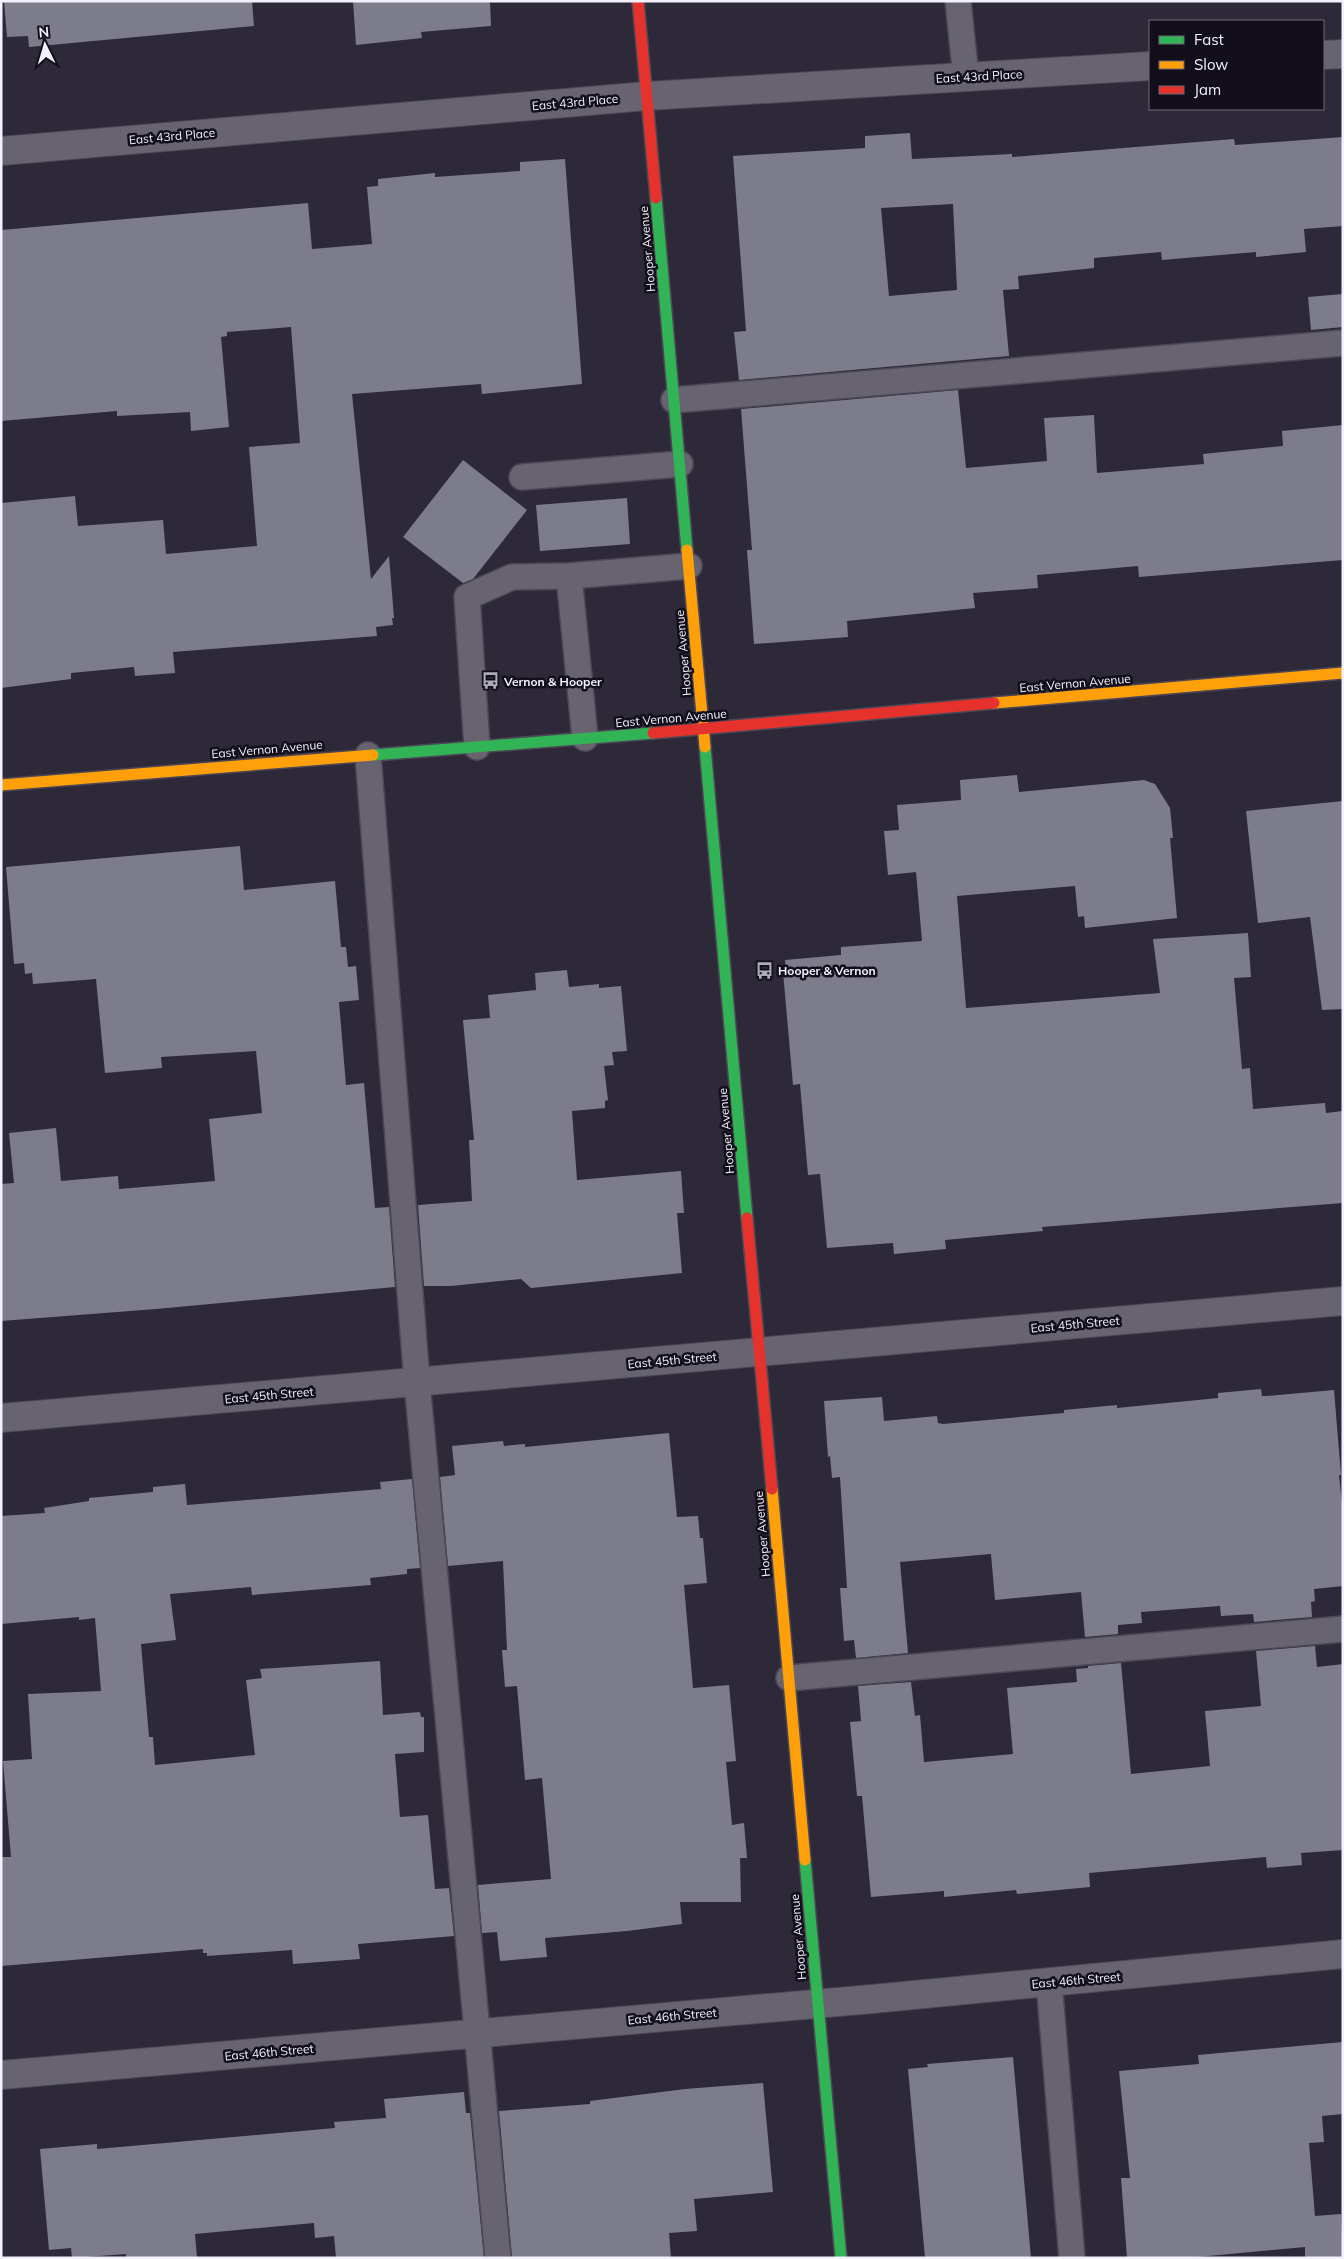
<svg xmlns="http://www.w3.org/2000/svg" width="1344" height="2259" viewBox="0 0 1344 2259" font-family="Mulish,sans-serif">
  <rect width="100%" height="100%" fill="#2e2939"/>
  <path fill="#7d7c8a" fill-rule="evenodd" d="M4,1H252L254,26L29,47L28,36L7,37Z
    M353,1H490L491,26L421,32L422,38L356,45Z
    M910,133L912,159L1012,154V157L1234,139L1235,145L1343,137V226L1304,229L1306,252L1256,257V252L1162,260L1161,252L1094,258V268L1018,276L1019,289L1003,290L1009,356L739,380L734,332L746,331L733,156L865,148V136ZM953,204L957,290L889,296L881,208Z
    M565,159L582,384L482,394L481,384L352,394L371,579L389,556L394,618H392L393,625L376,627L377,636L173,652L175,673L135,676L134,667L71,673V679L1,688V503L75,496L78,526L163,520L166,554L257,546L249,447L300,443L291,327L227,332V336L221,337L229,427L191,431L190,412L117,416V411L1,421V230L308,203L312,249L372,244L367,187L378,186V179L435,173V177L520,171V162Z
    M1343,294V327L1311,330L1308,297Z
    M958,390L966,468L1047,461L1044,418L1094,415L1097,473L1204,464L1203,454L1283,446L1282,431L1343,425V560L1139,577L1138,566L1037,575L1038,588L973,593L975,608L847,621L848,637L754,644L747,550H752L741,409Z
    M463,460L527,510L473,579L463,583L403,537Z
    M627,498L630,544L540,551L536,505Z
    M1017,775L1019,792L1144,780L1155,784L1170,808L1173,838H1170L1177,918L1085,928L1084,916L1078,917L1075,886L957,896L966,1008L1160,993L1153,939L1248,933L1251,977L1234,978L1242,1069L1250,1068L1253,1109L1325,1103L1326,1113L1343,1111V1203L1042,1227L1043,1231L945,1240L946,1249L894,1254L893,1243L827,1248L820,1174L808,1175L800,1084L793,1085L783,972L786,971L785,960L841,955V947L922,941L916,872L888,875L884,831L899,830L897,805L961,800L960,780Z
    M1343,801V1009L1322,1010L1310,917L1258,923L1246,811Z
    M240,846L244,890L335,881L341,947H346L348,967L356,966L359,1000L339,1002L346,1085L364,1083L375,1208L389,1207L395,1287L156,1309L1,1321V1184L14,1183L9,1133L56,1128L61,1181L118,1176L119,1189L215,1181L209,1119L262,1113L256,1051L161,1057L162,1068L105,1073L96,979L33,984L32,973L25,974L24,963L14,964L6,867Z
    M567,970L569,987L599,984V988L621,986L627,1051L612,1052L614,1065L604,1066L608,1100L605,1101V1108L572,1111L577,1180L681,1171L684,1213H677L682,1273L531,1288L521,1279L451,1286H424L418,1205L472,1201L469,1140H474L463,1020L490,1018L488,995L536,990L535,973Z
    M1261,1389L1262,1396H1266L1334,1390L1341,1475H1339L1343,1513V1586L1314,1589L1315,1601L1311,1602L1312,1617L1254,1622L1253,1614L1221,1616L1220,1606L1141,1612L1142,1623L1118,1625V1634L1085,1637L1081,1592L995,1600L991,1554L900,1562L908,1653L856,1658L854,1640L844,1641L840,1588H847L840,1477L832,1478L830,1456L828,1457L824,1401L882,1397L884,1421L937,1416L938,1423L943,1424L1064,1413V1410L1117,1405V1408L1218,1398V1393Z
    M669,1433L677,1517L698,1516L700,1538H703L707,1583L684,1585L693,1688L729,1685L736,1761L726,1762L732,1825L744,1823L747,1858H740L741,1902H680L682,1924L627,1931L545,1938L547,1957L500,1961L497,1932L482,1933L478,1885L551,1879L542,1778L525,1780L517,1686L505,1687L502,1650H507L503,1561L448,1566L440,1477L455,1475L452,1446L503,1441L504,1446L525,1444V1447Z
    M412,1479L420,1568L407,1569V1574L370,1578L371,1585L252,1595L251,1587L170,1594L176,1640L141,1644L149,1737H153L155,1765L255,1755L246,1680L262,1678L260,1669L380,1661L383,1715L420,1712L421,1717H424V1752L395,1754L400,1817L428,1815L435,1889L449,1888L454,1936L358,1944L360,1959L293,1964L292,1950L207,1956V1953H203V1949L1,1966V1857H11L3,1761L32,1759L28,1694L101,1691L95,1618L79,1620V1617L1,1624V1516L45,1513L44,1508L89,1501V1498L153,1492V1487L185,1484L187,1505L381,1489L380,1482Z
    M1315,1646L1317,1667L1343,1664V1850L1301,1853L1302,1865L1267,1868L1266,1857L1089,1873L1090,1887L1017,1894L1016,1890L944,1897V1891L871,1897L862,1796H857L850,1722L861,1721L858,1686L911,1682L915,1716L920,1715L924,1762L1013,1754L1007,1688L1077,1682L1076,1669L1088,1668V1666L1121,1663L1131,1774L1210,1766L1205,1711L1261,1706L1256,1651Z
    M1343,2042V2114L1322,2116L1324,2142L1309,2143L1315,2216L1341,2214L1343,2258H1305V2247L1187,2258H1127L1121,2178H1130L1119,2071L1199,2064L1198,2055Z
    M1013,2057L1031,2258H925L908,2069L928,2067L927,2064Z
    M763,2083L773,2192L694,2199L697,2231L669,2233L671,2258H512L499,2111L590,2104V2101L685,2089Z
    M464,2092L466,2113H470L484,2258H336L334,2236L315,2238L314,2223L195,2234L197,2258H126V2254L72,2258L71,2248L49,2250L40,2149L97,2144V2149L335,2128L334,2122L386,2118L384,2099Z"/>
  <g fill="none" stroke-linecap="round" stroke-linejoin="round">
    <defs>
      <path id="lane" d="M958,1L966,77
        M674,400L1343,343
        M522,477L680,464
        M585,738L569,576L689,566
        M477,747L467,597L512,577L569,576
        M368,755L417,1382L498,2258
        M789,1678L1343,1629
        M1049,1982L1072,2258"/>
      <path id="street" d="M1323,55L1343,54
        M1,151L647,96L1150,66
        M1,1418L1343,1301
        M1,2075L872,1999L1343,1954"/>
      <path id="fast" d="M656,198L687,550
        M705,747L747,1218
        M373,755L653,733
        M805,1860L841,2258"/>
      <path id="slow" d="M687,550L705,747
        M994,703L1343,673
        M1,785L373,755
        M772,1489L805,1860"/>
      <path id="jam" d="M638,1L656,198
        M653,733L994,703
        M747,1218L772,1489"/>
    </defs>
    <use href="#lane" stroke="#4b4754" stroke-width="28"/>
    <use href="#street" stroke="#4b4754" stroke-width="30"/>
    <use href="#fast" stroke="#4b4754" stroke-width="14"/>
    <use href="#slow" stroke="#4b4754" stroke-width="14"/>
    <use href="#jam" stroke="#4b4754" stroke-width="14"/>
    <use href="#lane" stroke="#676470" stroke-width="25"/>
    <use href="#street" stroke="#676470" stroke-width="28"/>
    <use href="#fast" stroke="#30b455" stroke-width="11"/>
    <use href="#slow" stroke="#ff9f0a" stroke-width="11"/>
    <use href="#jam" stroke="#e5322d" stroke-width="11"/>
  </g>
  <defs>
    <symbol id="bus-bare" viewBox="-9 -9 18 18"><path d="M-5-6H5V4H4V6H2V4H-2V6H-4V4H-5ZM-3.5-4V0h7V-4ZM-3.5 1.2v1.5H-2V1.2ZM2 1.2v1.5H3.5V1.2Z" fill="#aeabb8" stroke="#120f1b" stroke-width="2.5" paint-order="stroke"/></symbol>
  </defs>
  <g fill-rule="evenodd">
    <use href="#bus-bare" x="478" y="668" width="25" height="25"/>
    <use href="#bus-bare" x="752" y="958" width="25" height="25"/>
  </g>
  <g text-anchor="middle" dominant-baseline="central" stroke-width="5" stroke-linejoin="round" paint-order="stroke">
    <g font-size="12" fill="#f3f1fc" stroke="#120f1b">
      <text transform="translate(979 76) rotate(-3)">East 43rd Place</text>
      <text transform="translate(575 102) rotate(-5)">East 43rd Place</text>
      <text transform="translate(172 136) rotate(-5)">East 43rd Place</text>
      <text transform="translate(647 249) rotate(-95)">Hooper Avenue</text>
      <text transform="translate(683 653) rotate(-95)">Hooper Avenue</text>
      <text transform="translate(1075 683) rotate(-5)">East Vernon Avenue</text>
      <text transform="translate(671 718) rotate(-5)">East Vernon Avenue</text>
      <text transform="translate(267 749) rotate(-5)">East Vernon Avenue</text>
      <text transform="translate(726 1131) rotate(-95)">Hooper Avenue</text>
      <text transform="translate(1075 1324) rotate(-5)">East 45th Street</text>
      <text transform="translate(672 1360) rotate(-5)">East 45th Street</text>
      <text transform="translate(269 1395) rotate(-5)">East 45th Street</text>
      <text transform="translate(762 1534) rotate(-95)">Hooper Avenue</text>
      <text transform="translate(798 1937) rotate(-95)">Hooper Avenue</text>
      <text transform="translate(1076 1980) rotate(-5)">East 46th Street</text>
      <text transform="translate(672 2016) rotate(-5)">East 46th Street</text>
      <text transform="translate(269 2052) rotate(-5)">East 46th Street</text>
    </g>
    <g font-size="12" font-weight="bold" fill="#f3f1fc" stroke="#120f1b" text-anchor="start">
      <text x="504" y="681">Vernon &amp; Hooper</text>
      <text x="778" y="970">Hooper &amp; Vernon</text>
    </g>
  </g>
  <rect width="1344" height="2259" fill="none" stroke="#f3f1fc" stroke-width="5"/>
  <rect x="1149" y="20" width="175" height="90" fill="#120f1b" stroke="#6c6975"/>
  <rect x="1159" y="36" width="25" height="8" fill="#30b455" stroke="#6c6975"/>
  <text x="1194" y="45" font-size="15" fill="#f3f1fc">Fast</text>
  <rect x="1159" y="61" width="25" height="8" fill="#ff9f0a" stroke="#6c6975"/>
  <text x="1194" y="70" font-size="15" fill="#f3f1fc">Slow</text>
  <rect x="1159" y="86" width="25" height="8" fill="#e5322d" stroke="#6c6975"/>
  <text x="1194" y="95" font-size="15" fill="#f3f1fc">Jam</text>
  <g transform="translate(45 45) rotate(355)" stroke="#120f1b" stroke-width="4" paint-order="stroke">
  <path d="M0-4L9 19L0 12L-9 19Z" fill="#f3f1fc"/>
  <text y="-8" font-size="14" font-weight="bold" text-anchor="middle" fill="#f3f1fc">N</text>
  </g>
</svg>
